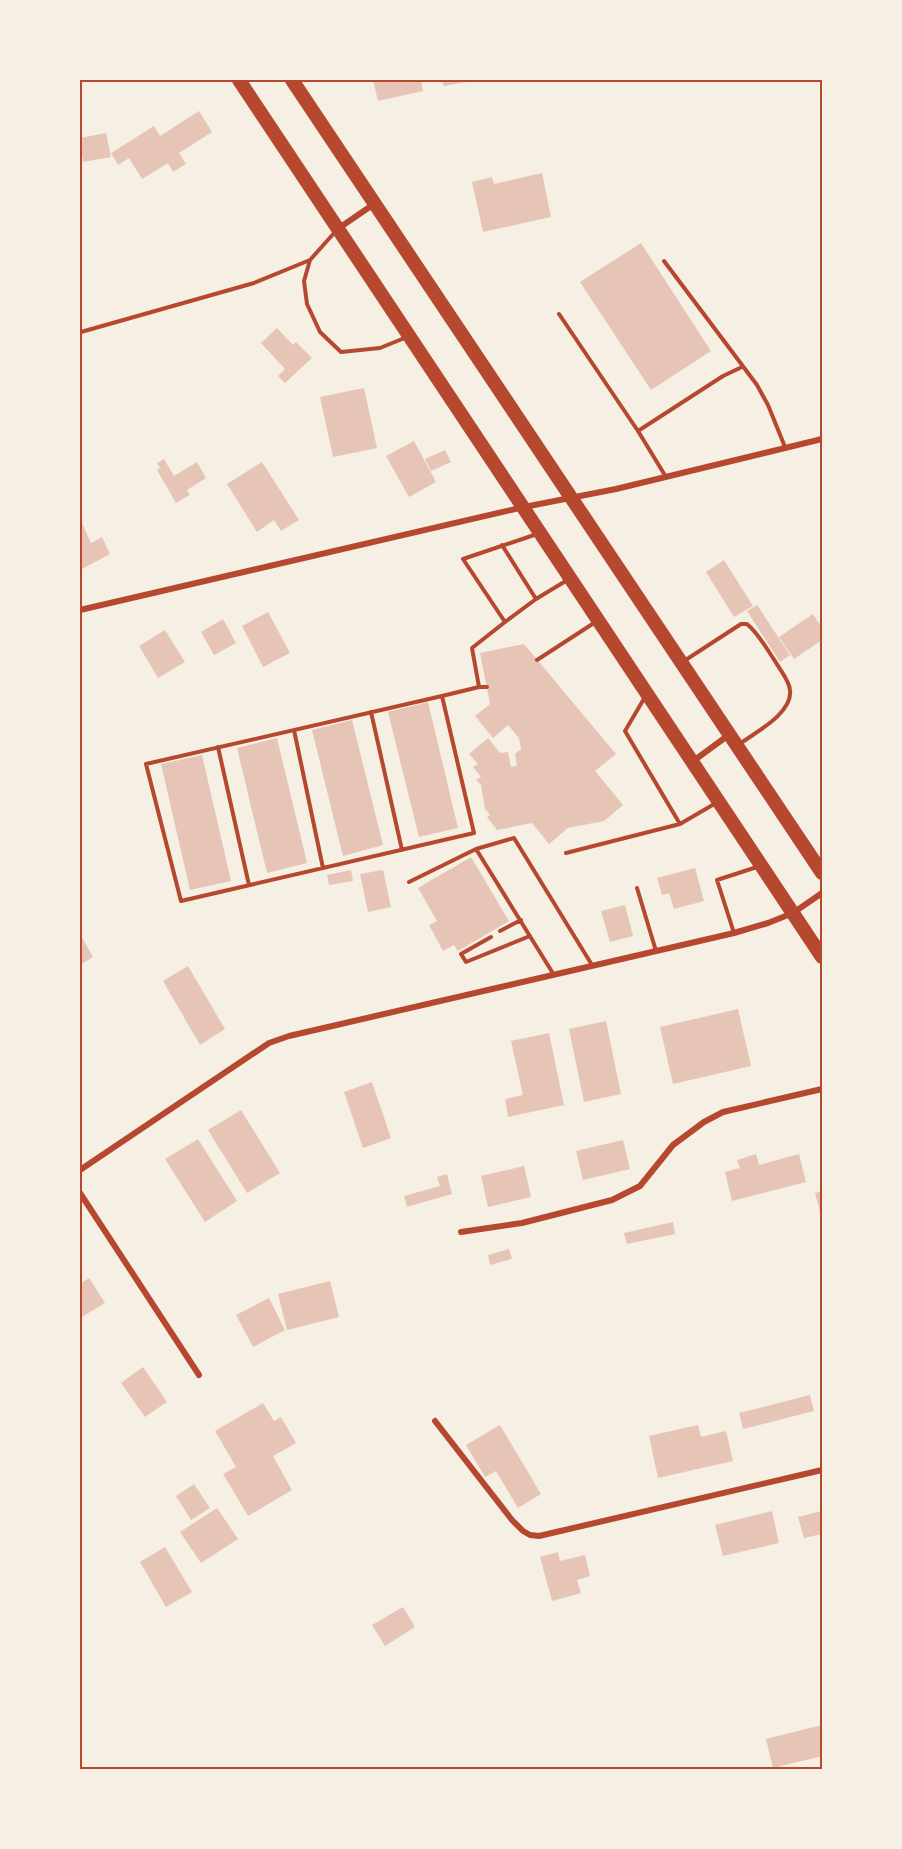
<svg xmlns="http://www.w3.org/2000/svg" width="902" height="1849" viewBox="0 0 902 1849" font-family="'Varela Round',sans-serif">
  <rect width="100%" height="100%" fill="#f6efe4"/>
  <path fill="#e6c5b7" d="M373,80H421L423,91L378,101Z
    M442,80H471V81L444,86Z
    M199,111L212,132L179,153L186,164L173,172L168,163L142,179L129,158L118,165L111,153L154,126L160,136Z
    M106,133L111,157L83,162L80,138Z
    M542,173L551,217L483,232L472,182L492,177L494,184Z
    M641,243L711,351L651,390L580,282Z
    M277,328L293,345L296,342L312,358L285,383L278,376L285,369L261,343Z
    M364,388L377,448L333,457L320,397Z
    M414,441L436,482L409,497L386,456Z
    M445,450L451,462L431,471L425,459Z
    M164,459L174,476L197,462L206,478L187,490L190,495L176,503L157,470L160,468L157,463Z
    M262,462L299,520L281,531L274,520L257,532L227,484Z
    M80,519L91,543L102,537L110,554L82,569L80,564Z
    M724,560L753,606L734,617L706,572Z
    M757,605L790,655L780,662L747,611Z
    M268,612L290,653L263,667L242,626Z
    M813,614L822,628V640L794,659L779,637Z
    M223,619L236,643L214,655L201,632Z
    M165,630L185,662L158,678L139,646Z
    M524,644L616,754L595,771L623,805L604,821L568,828L549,844L532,823L497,830L487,817L490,815L485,809L481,785L476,780L481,777L473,767L478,764L469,754L488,738L500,753L508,752L511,767L517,766L515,754L521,749L519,738L508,725L493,738L475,716L490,704L480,653Z
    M428,702L458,828L419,837L388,712Z
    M352,720L383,845L343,856L312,730Z
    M277,738L307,863L267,873L237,748Z
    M202,755L231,881L190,890L161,764Z
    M471,857L509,921L458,951L454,945L443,951L429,925L437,921L418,888Z
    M695,868L704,901L674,909L669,893L662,895L657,878Z
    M351,870L353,881L329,885L327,875Z
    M383,870L391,907L368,912L360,874Z
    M625,905L633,936L610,942L601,911Z
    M80,934L93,957L80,965Z
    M188,966L225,1029L200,1045L163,981Z
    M738,1009L751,1066L673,1084L660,1027Z
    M606,1021L621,1094L584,1102L569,1029Z
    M549,1033L564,1105L508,1117L505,1099L523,1095L511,1041Z
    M372,1082L391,1138L363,1148L344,1092Z
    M241,1110L280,1173L247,1193L208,1130Z
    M198,1139L237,1201L205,1222L165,1159Z
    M623,1140L630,1169L583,1180L576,1151Z
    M756,1154L759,1165L799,1154L806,1182L732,1201L725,1172L740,1168L737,1160Z
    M524,1166L531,1197L488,1207L481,1176Z
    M447,1174L452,1194L407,1207L404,1196L440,1186L437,1177Z
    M822,1191V1219L815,1193Z
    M673,1222L675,1234L627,1244L624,1233Z
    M509,1249L512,1259L490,1265L488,1255Z
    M89,1278L105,1303L80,1318V1284Z
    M330,1281L339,1317L287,1330L278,1294Z
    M269,1298L285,1330L253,1347L236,1315Z
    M143,1367L167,1402L145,1417L121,1383Z
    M810,1395L814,1411L743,1429L739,1413Z
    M263,1403L274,1421L281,1417L296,1443L273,1456L292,1490L248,1516L223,1474L236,1467L215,1431Z
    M500,1425L541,1494L518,1508L496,1471L485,1477L466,1445Z
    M698,1425L701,1437L726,1431L733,1461L658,1478L649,1436Z
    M194,1484L210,1508L191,1520L176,1496Z
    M217,1508L238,1539L201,1563L180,1532Z
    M772,1511L779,1543L723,1556L715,1525Z
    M822,1511V1534L804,1538L798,1517Z
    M165,1547L192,1592L166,1607L140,1562Z
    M558,1552L560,1561L585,1555L590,1576L577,1580L581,1593L552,1601L540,1557Z
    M403,1607L415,1627L385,1646L372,1625Z
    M822,1725V1756L773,1768L766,1739Z"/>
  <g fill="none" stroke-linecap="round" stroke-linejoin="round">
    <path stroke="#b5482f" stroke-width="4" d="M335,232L310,260L304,281L307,304L320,332L341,352L380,348L407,337
      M664,261L757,385L768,405L785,447
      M559,314L638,431L666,477
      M81,332L254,283L310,260
      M638,431L723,376L742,367
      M502,545L536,599L505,622
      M536,599L569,579
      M537,660L594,623
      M684,661L741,624H747C759,634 766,648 775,661C780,670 789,680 790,690C793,713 756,732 741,743
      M479,687H487
      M442,696L474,833L181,901L146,764L442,696L479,687L472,648L505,622L463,559L537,534
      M371,712L402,850
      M294,730L323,868
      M218,747L249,885
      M680,824L716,803
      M566,853L680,824L625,731L645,697
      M409,882L476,849
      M637,888L656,951
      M500,931L521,920
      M734,933L717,880L757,867
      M491,937L461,954L466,962L530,936
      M554,975L476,849L514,838L592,965"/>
    <path stroke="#b5482f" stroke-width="6" d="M339,228L374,204
      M80,610L524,507L616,489L822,439
      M692,762L730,734
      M80,1170L269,1043L289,1036L734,933L768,923L793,913L822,893
      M80,1193L199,1375
      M461,1232L522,1223L612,1200L640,1186L673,1145L704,1122L723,1112L822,1089
      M435,1421L512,1520L523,1531L530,1535L539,1536L822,1470"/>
    <path stroke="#b5482f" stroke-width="14" d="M239,80L822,957
      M292,80L822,873"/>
  </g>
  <rect width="902" height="1849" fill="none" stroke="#f6efe4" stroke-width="162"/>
  <rect x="81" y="81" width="740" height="1687" fill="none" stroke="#b5482f" stroke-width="2"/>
</svg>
